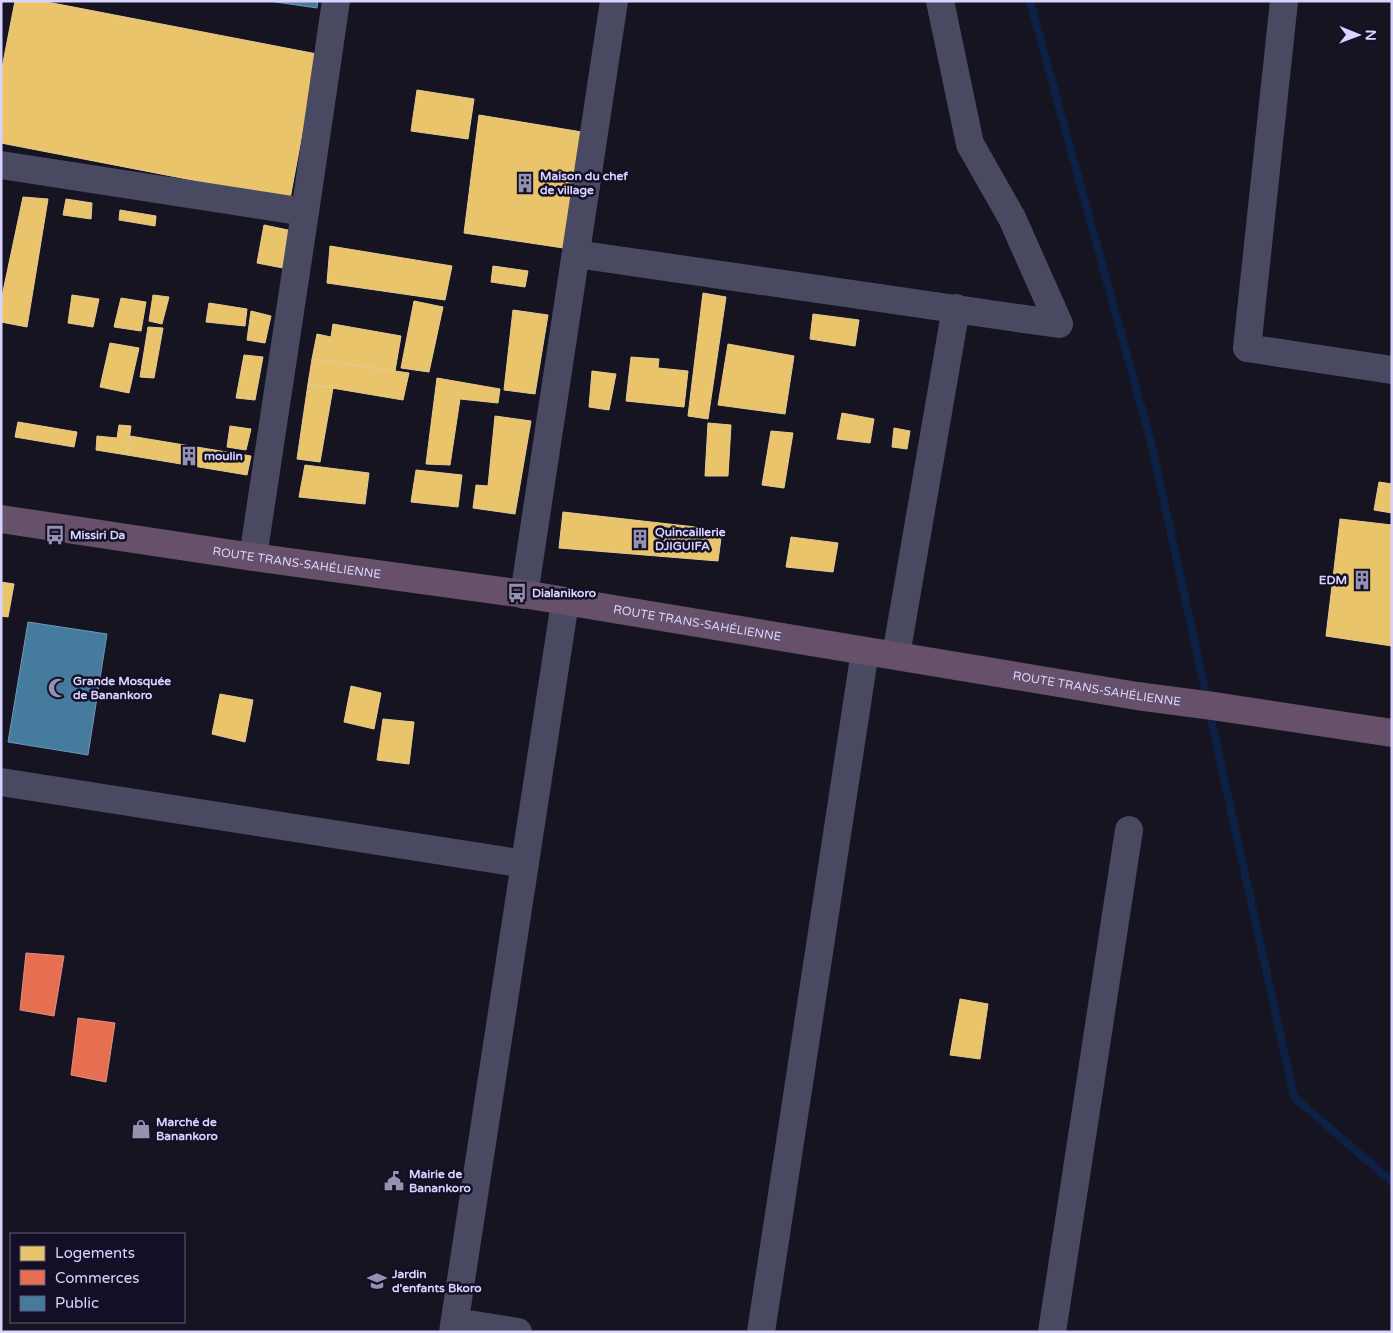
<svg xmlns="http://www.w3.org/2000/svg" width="1393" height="1333" viewBox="0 0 1393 1333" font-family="'Varela Round',sans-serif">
  <rect width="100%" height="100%" fill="#161421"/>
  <path fill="#e9c46a" stroke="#e4c997" d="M15,1H42L317,54L290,199L1,143V73Z
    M417,90L474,99L468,139L411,131Z
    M479,115L588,133L570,249L464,233Z
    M23,197L48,199L27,327L1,322V301Z
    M66,199L92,203L91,219L63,215Z
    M120,210L156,216L155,226L119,220Z
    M264,225L288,230L283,268L257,263Z
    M330,246L452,266L445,300L327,283Z
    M493,266L528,271L525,287L491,282Z
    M703,293L726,297L708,419L688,416Z
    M72,295L99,299L93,327L68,323Z
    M153,295L169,297L162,324L149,321Z
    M121,298L146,302L141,331L114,327Z
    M414,301L443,307L429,372L401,368Z
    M209,303L247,309L245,326L206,322Z
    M513,310L548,315L535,394L504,390Z
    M251,311L271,316L265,343L247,340Z
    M813,314L859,320L855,346L810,339Z
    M333,324L401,336L395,371L312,359L317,334L331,337Z
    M148,327L163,328L154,378L140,377Z
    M110,343L139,348L129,393L100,387Z
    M728,344L794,356L785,414L718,405Z
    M244,355L263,357L255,400L236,398Z
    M631,357L659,359L658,368L688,371L684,407L626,401Z
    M312,359L409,373L403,400L308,384Z
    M592,371L616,374L609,410L589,407Z
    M437,378L500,389L498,403L460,399L450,465L426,464Z
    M308,384L333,388L320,462L297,459Z
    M842,413L874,419L870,443L837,439Z
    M495,416L531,421L515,514L473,508L476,485L488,486Z
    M18,422L77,432L74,447L15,437Z
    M708,423L731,425L728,476H705Z
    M119,425L131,426L127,455L96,450L97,436L117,438Z
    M230,426L251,429L246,450L227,447Z
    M894,428L910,431L907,449L892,447Z
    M771,431L793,433L784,488L762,485Z
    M130,436L251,456L247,475L127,455Z
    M305,465L369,473L365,504L299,497Z
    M416,470L462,475L458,507L411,502Z
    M1379,482L1392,484V513L1374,510Z
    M563,512L722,530L718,561L559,548Z
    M1340,519L1392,525V646L1326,636Z
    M791,537L838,543L833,572L786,567Z
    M1,582L14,584L8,617L1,616Z
    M351,686L381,693L374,729L344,722Z
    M220,694L253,700L245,742L212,734Z
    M383,719L414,722L409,764L377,760Z
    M960,999L988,1004L980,1059L950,1055Z"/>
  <path fill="#e76f51" stroke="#e38d85" d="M26,953L64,956L54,1016L20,1010Z
    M78,1018L115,1023L106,1082L71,1075Z"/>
  <path fill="#457b9d" stroke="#7196ba" d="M269,1H318L317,8Z
    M28,622L107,634L88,755L8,742Z"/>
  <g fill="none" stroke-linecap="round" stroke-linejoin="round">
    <path stroke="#0d2144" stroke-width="8" d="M1030,1L1152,446L1207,699
      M1209,710L1294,1097L1392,1182"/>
    <path stroke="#4a4962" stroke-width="28" d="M940,1L970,144L1012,218L1059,324
      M1284,1L1247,348L1392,370
      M1,165L305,212
      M576,254L1059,324
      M253,557L305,212L336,1
      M524,595L614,1
      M896,655L956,308
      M1,782L525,864
      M455,1322L518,1332
      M453,1332L565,602
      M761,1332L865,651
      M1052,1332L1129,830"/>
    <path stroke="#67516a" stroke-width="28" id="s1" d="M1,519L253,557L517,593L1137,696L1213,706L1392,733"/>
  </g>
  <defs>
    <symbol id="building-bare" viewBox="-9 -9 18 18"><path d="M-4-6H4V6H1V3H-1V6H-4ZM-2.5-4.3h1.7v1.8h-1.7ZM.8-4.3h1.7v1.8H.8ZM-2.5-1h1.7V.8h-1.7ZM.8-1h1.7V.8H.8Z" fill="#9591b1" stroke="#130f26" stroke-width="2.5" paint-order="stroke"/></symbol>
    <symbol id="bus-bare" viewBox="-9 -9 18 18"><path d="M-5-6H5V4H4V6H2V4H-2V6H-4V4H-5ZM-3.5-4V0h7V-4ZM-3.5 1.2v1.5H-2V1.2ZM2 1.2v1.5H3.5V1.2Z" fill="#9591b1" stroke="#130f26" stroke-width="2.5" paint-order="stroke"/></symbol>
    <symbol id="mosque-bare" viewBox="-9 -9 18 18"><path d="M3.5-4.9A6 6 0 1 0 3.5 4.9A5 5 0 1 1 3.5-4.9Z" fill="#9591b1" stroke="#130f26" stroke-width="2.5" paint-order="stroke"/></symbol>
    <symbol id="shop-bare" viewBox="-9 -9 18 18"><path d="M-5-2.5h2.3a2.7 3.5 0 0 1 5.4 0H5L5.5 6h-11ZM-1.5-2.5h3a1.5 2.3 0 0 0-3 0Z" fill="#9591b1" stroke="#130f26" stroke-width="2.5" paint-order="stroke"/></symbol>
    <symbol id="civic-bare" viewBox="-9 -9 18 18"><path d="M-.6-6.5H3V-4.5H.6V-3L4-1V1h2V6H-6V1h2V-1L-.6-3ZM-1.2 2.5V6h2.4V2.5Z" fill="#9591b1" stroke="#130f26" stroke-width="2.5" paint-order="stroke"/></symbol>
    <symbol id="school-bare" viewBox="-9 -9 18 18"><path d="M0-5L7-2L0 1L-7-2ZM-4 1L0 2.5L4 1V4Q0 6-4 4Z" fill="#9591b1" stroke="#130f26" stroke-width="2.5" paint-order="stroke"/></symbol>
  </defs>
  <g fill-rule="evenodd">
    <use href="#building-bare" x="511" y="169" width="28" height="28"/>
    <use href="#building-bare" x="175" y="442" width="28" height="28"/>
    <use href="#bus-bare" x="41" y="521" width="28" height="28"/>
    <use href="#building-bare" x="626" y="525" width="28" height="28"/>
    <use href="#building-bare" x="1348" y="566" width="28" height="28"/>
    <use href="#bus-bare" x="503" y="579" width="28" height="28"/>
    <use href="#mosque-bare" x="44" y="674" width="28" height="28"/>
    <use href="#shop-bare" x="127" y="1115" width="28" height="28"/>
    <use href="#civic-bare" x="380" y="1167" width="28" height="28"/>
    <use href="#school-bare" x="363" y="1267" width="28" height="28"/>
  </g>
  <g text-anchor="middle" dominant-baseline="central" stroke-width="5" stroke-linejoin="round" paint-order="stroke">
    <g font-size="12" font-weight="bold" fill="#d9d4ff" stroke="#130f26" text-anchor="start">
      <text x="540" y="176">Maison du chef<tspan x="540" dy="14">de village</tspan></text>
      <text x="204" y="456">moulin</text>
      <text x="655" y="532">Quincaillerie<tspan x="655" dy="14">DJIGUIFA</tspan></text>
      <text x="70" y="535">Missiri Da</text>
      <text x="1347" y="580" text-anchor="end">EDM</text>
      <text x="532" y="593">Dialanikoro</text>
      <text x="73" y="681">Grande Mosquée<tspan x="73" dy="14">de Banankoro</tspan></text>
      <text x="156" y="1122">Marché de<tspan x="156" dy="14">Banankoro</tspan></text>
      <text x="409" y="1174">Mairie de<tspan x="409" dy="14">Banankoro</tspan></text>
      <text x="392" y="1274">Jardin<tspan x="392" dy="14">d'enfants Bkoro</tspan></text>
    </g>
    <g font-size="12" fill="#d9d4ff" stroke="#130f26">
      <text stroke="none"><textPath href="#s1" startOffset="299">ROUTE TRANS-SAHÉLIENNE</textPath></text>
      <text stroke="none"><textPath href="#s1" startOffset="704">ROUTE TRANS-SAHÉLIENNE</textPath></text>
      <text stroke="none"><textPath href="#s1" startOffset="1109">ROUTE TRANS-SAHÉLIENNE</textPath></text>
    </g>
  </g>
  <rect width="1393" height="1333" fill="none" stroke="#d9d4ff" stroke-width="5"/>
  <rect x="10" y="1233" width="175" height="90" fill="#130f26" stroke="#625e7d"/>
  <rect x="20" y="1246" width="25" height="15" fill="#e9c46a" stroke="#625e7d"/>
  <text x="55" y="1258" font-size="15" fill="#d9d4ff">Logements</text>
  <rect x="20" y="1270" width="25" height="15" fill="#e76f51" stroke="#625e7d"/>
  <text x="55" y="1283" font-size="15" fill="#d9d4ff">Commerces</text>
  <rect x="20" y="1296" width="25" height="15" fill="#457b9d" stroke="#625e7d"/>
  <text x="55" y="1308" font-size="15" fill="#d9d4ff">Public</text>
  <g transform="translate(1358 35) rotate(91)" stroke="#130f26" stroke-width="4" paint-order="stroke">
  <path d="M0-4L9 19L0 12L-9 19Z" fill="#d9d4ff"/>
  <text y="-8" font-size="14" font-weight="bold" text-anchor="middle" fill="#d9d4ff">N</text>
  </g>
</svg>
